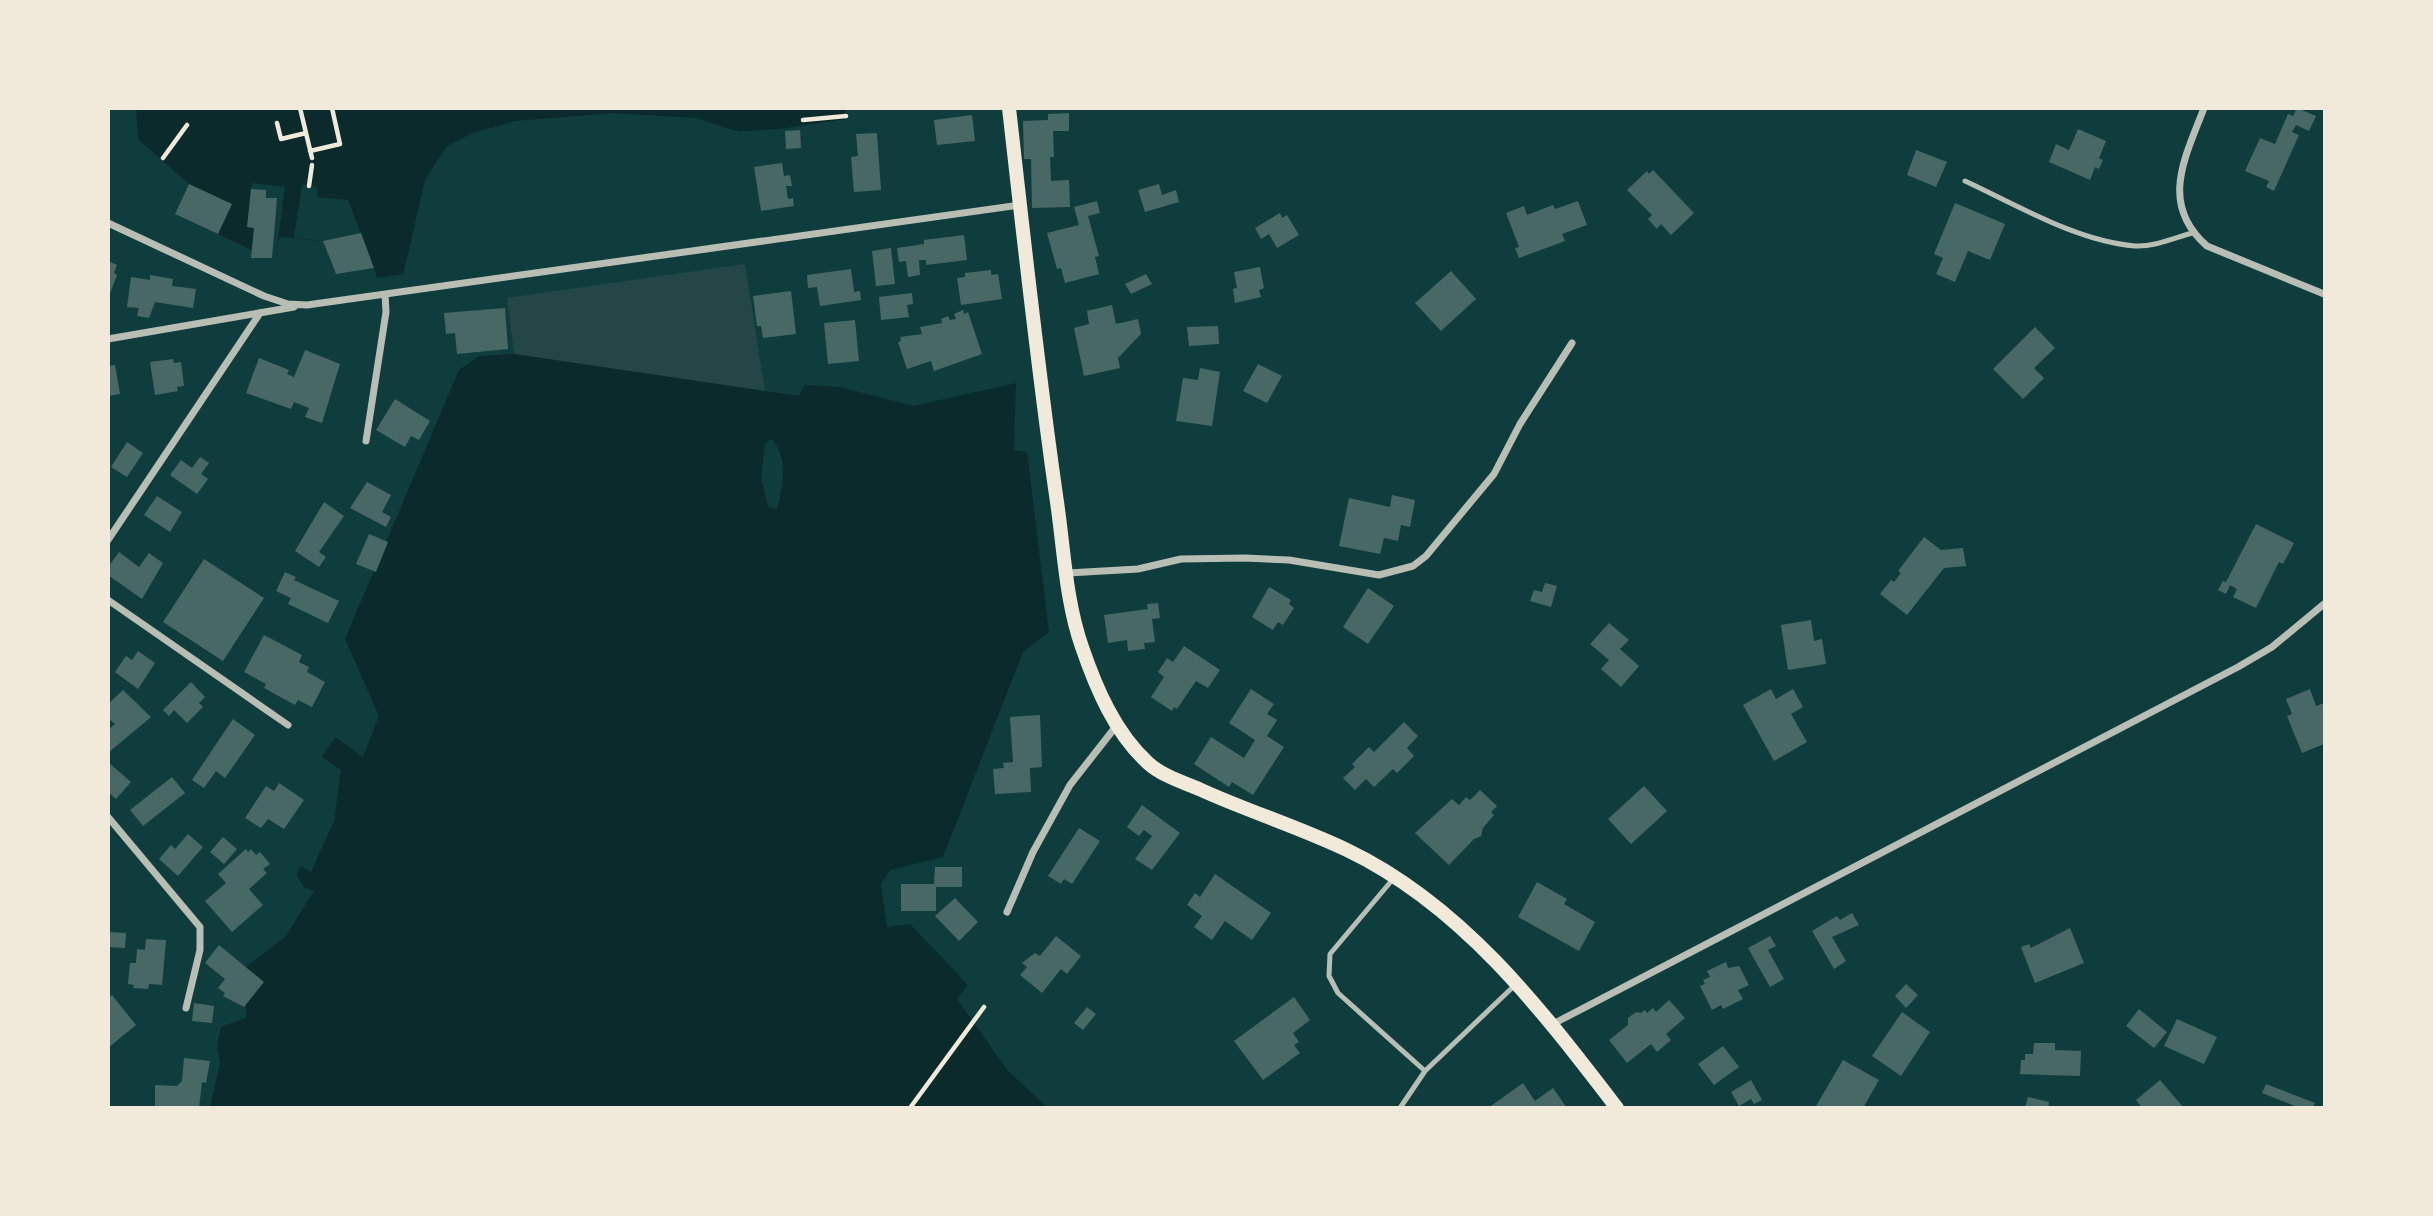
<svg xmlns="http://www.w3.org/2000/svg" width="2433" height="1216" viewBox="0 0 2433 1216" font-family="'IBM Plex Sans',sans-serif">
  <rect width="100%" height="100%" fill="#0f3d3e"/>
  <path fill="#244646" d="M745,264L765,392L514,354L507,298Z"/>
  <path fill="#0a2a2b" fill-rule="evenodd" d="M845,108L846,119L779,129L679,135L483,159L456,174L419,272L377,278L374,268L336,274L323,241L279,237L275,261L175,214L189,184L138,139L136,109Z
    M514,354L799,396L804,385L840,387L913,406L1016,383L1014,450L1027,452L1049,632L1023,652L943,857L890,870L881,884L887,927L910,924L968,985L957,999L1008,1071L1047,1107L210,1108L220,1063L217,1045L221,1027L246,1018V967L286,936L314,891L304,887L297,876L300,866L311,872L334,821L341,770L322,757L335,737L363,757L379,716L345,639L459,370L479,356ZM771,439C789,456 783,487 777,509L768,507L761,477L765,443Z"/>
  <path fill="#0f3d3e" d="M612,113L695,118L742,133V136L679,139L517,157L468,168L452,188L423,272L403,275L425,180L446,147L472,133L515,121Z
    M252,183L285,187L275,261L251,253L254,229L247,227Z
    M302,184L317,187V197L348,200L374,268L336,274L323,241L294,238Z"/>
  <path fill="#486865" d="M2297,108L2316,116L2309,131L2296,125L2292,132L2299,135L2274,191L2266,187L2269,181L2245,171L2260,138L2275,144L2288,114L2293,116Z
    M1069,113V131H1053L1054,157H1050L1051,181L1069,180L1070,207L1032,208L1031,159H1024L1023,121L1048,120V114Z
    M972,115L975,141L937,145L934,120Z
    M2078,129L2106,141L2099,158L2103,160L2099,169L2095,167L2090,180L2049,162L2056,144L2069,150Z
    M800,130L801,148L786,149L785,131Z
    M877,133L881,190L854,192L851,157L858,156L856,134Z
    M1916,150L1947,162L1936,187L1907,175Z
    M782,163L784,176L790,175L792,186H786L788,199L793,198L794,206L761,211L754,167Z
    M1653,170L1694,213L1671,235L1661,224L1657,229L1648,219L1652,215L1627,190L1647,171L1649,174Z
    M189,184L232,204L218,234L175,214Z
    M1159,184L1162,195L1176,190L1179,202L1145,212L1138,190Z
    M251,189L266,190V198H277L272,258H251L254,228L247,227Z
    M1097,201L1100,213L1088,216L1099,256L1095,257L1099,274L1065,283L1061,268L1057,269L1047,233L1079,225L1074,207Z
    M1578,201L1587,225L1562,234L1565,241L1519,258L1515,248L1519,247L1506,213L1524,206L1527,215L1553,205L1555,209Z
    M1955,203L2005,224L1990,260L1968,251L1955,282L1936,274L1943,258L1934,254Z
    M1280,213L1282,218L1287,215L1299,235L1277,248L1269,234L1261,239L1255,228Z
    M361,233L374,268L336,274L323,241Z
    M964,235L967,260L926,265V260H919L920,275L908,277L906,261L899,262L897,248L924,244V240Z
    M891,248L895,284L876,286L872,251Z
    M108,261L117,265L114,273L117,275L109,296Z
    M1260,267L1264,288L1259,290L1261,297L1235,303L1233,289L1237,288L1234,272Z
    M851,269L854,292L860,291L861,300L820,306L817,287L808,288L807,275Z
    M991,270V275L998,274L1002,299L961,305L957,278L965,277V273Z
    M1451,271L1476,299L1441,331L1415,303Z
    M1146,274L1152,284L1131,294L1125,284Z
    M150,275L173,279L172,286L196,289L193,308L155,302L149,318L137,316L139,308L127,307L131,277L150,280Z
    M791,291L796,334L763,338L761,326H757L753,296Z
    M912,293L913,304L907,305L909,317L881,320L879,297Z
    M1112,305L1116,324L1138,319L1141,334L1118,358L1120,368L1084,376L1074,328L1089,324L1087,311Z
    M505,308L508,349L457,354L455,333L446,334L444,313Z
    M963,310L964,314L968,312L982,354L934,371L931,361L907,369L898,342L901,341L900,337L922,334L920,327L942,323L941,319L948,316L950,320L956,319L954,314Z
    M855,320L859,361L828,364L824,323Z
    M1218,326L1219,344L1189,346L1187,327Z
    M2035,327L2055,348L2034,368L2044,378L2023,399L1993,369Z
    M305,350L340,364L322,423L305,417L309,408L294,402L291,409L246,393L259,358L289,370L287,374L294,377Z
    M173,359L174,363L181,362L184,386L177,387L178,391L155,395L150,362Z
    M1258,364L1282,376L1267,403L1243,391Z
    M115,365L120,394L108,396V366Z
    M1200,368L1220,372L1212,426L1176,421L1183,378L1198,380Z
    M395,399L430,421L419,440L411,436L405,447L376,430Z
    M127,442L143,453L127,477L111,467Z
    M200,457L209,463L201,474L208,479L197,494L170,475L181,460L192,468Z
    M367,482L391,495L382,512L391,517L386,527L350,508Z
    M1392,495L1415,500L1410,527L1401,525L1398,541L1384,538L1380,554L1339,546L1349,498L1390,507Z
    M157,496L182,512L170,532L144,515Z
    M324,502L344,516L319,552L326,557L319,567L295,551Z
    M2256,524L2294,543L2283,564L2279,562L2256,608L2233,597L2237,589L2230,585L2226,594L2218,590L2223,581L2226,582Z
    M369,534L388,542L376,572L356,564Z
    M1924,537L1941,550L1963,548L1966,566L1944,568L1907,615L1880,594L1891,580L1894,582L1901,573L1898,571Z
    M119,552L139,567L149,553L163,563L142,599L108,575V567Z
    M204,559L264,598L223,661L163,622Z
    M285,572L296,577L294,580L339,601L328,623L288,604L291,598L276,591Z
    M1545,583L1557,586L1551,607L1530,601L1534,590L1542,592Z
    M1269,587L1291,600L1289,604L1294,608L1283,625L1278,622L1273,630L1252,617Z
    M1368,588L1394,606L1368,644L1343,627Z
    M1158,603L1160,618L1152,619L1155,642L1144,643L1145,649L1128,651L1127,640L1108,643L1104,615L1148,609L1147,604Z
    M1811,620L1814,641L1822,639L1826,664L1788,670L1781,625Z
    M1609,623L1629,640L1620,649L1639,666L1621,687L1601,669L1609,660L1590,644Z
    M264,635L302,655L299,662L309,667L307,672L325,682L312,707L298,700L295,705L264,688L266,684L244,672Z
    M1184,646L1220,670L1208,688L1196,681L1177,709L1174,707L1172,711L1151,697L1164,677L1158,672L1167,658L1173,662Z
    M138,651L155,663L138,689L115,672L126,656L132,660Z
    M191,682L205,697L199,703L203,707L187,723L174,710L169,716L163,710Z
    M1251,689L1274,704L1267,714L1277,720L1267,736L1284,747L1253,795L1232,782L1229,787L1194,764L1211,737L1244,758L1255,740L1229,723Z
    M1771,689L1776,699L1793,689L1803,707L1791,714L1807,742L1774,761L1743,705Z
    M2310,689L2316,706L2324,703V744L2302,753L2287,716L2292,714L2286,699Z
    M123,690L151,717L108,753V730L115,724L108,718V704Z
    M1040,715L1042,767L1030,768L1031,792L995,794L993,769L1004,768L1003,763L1013,762L1010,717Z
    M233,719L255,735L225,778L216,771L204,788L192,780Z
    M1404,722L1418,736L1407,748L1414,756L1397,773L1393,769L1374,787L1366,779L1355,790L1343,778L1355,767L1352,764L1369,747L1374,752Z
    M108,762L131,782L116,799L108,792Z
    M172,777L185,793L143,826L130,810Z
    M279,783L304,800L284,829L268,819L261,828L245,818L266,786L274,791Z
    M1644,786L1667,811L1631,844L1608,819Z
    M1480,790L1497,806L1491,812L1494,815L1483,828L1481,836L1474,839L1449,865L1415,833L1452,799L1459,805L1466,797L1470,800Z
    M1142,805L1180,833L1152,870L1135,859L1152,836L1144,830L1139,836L1127,827Z
    M1079,828L1100,841L1072,884L1064,879L1061,884L1048,876Z
    M188,834L203,847L178,876L159,859L171,845L175,849Z
    M223,837L237,849L224,864L210,852Z
    M246,849L248,852L251,849L256,855L260,852L270,864L263,869L267,873L249,889L263,905L232,932L205,901L226,883L218,874Z
    M935,867H962V887H936V911H901V884H934Z
    M1215,874L1271,913L1252,940L1225,921L1212,940L1194,927L1202,916L1187,905L1195,893L1200,897Z
    M1537,882L1567,899L1564,904L1595,922L1579,951L1518,917Z
    M955,898L978,922L959,941L935,916Z
    M1852,913L1859,925L1832,937L1846,961L1834,969L1812,931L1837,916L1840,920Z
    M2070,928L2084,963L2035,983L2021,947L2029,944L2031,948Z
    M108,932L126,933L125,948L108,947Z
    M1056,936L1081,956L1067,974L1061,969L1042,993L1020,975L1027,967L1022,963L1035,953L1040,956Z
    M1770,936L1776,946L1768,950L1784,979L1770,987L1748,948Z
    M146,939L166,940L162,985L149,984L148,989L133,988L134,985L128,984L130,963H136L137,949L145,950Z
    M219,945L264,982L244,1007L223,996L225,993L218,988L225,979L205,963Z
    M1726,962L1728,968L1739,966L1749,985L1738,990L1743,999L1723,1009L1721,1005L1712,1010L1700,986L1705,984L1703,980L1710,977L1707,971Z
    M1906,984L1918,995L1906,1008L1895,996Z
    M112,995L136,1025L108,1048V998Z
    M1294,997L1310,1020L1293,1033L1299,1042L1294,1045L1300,1053L1263,1080L1234,1041Z
    M1669,1000L1685,1018L1666,1034L1671,1040L1657,1052L1651,1044L1627,1063L1609,1040L1628,1025V1018L1636,1012L1641,1013L1645,1010L1647,1013L1653,1008L1656,1012Z
    M194,1003L214,1006L212,1023L192,1021Z
    M1087,1007L1096,1014L1083,1030L1074,1023Z
    M2139,1009L2167,1032L2154,1048L2126,1026Z
    M1902,1012L1930,1032L1901,1076L1872,1056Z
    M2177,1019L2217,1037L2204,1064L2164,1046Z
    M2034,1043H2055V1050L2081,1051L2080,1076L2020,1074L2021,1060H2025V1054H2033Z
    M1723,1046L1739,1067L1714,1085L1698,1064Z
    M184,1058L210,1061L206,1083L202,1082L199,1108H155V1085L177,1086L182,1081Z
    M1843,1060L1879,1080L1863,1108H1819L1816,1106Z
    M1751,1080L1762,1100L1754,1104L1751,1099L1739,1106L1731,1092Z
    M2160,1080L2184,1108H2142L2136,1100Z
    M1523,1083L1535,1101L1553,1088L1567,1108H1488Z
    M2266,1084L2315,1103L2313,1108H2300L2262,1093Z
    M2028,1097L2049,1102L2048,1108H2025Z"/>
  <g fill="none" stroke-linecap="round" stroke-linejoin="round">
    <path stroke="#f1e9da" stroke-width="4.5" d="M300,108L312,158
      M803,120L846,116
      M277,123L281,139L306,133
      M310,151L340,144L332,108
      M163,158L187,125
      M309,186L312,165
      M910,1108L984,1007"/>
    <path stroke="#b8beb3" stroke-width="5" d="M1965,181C2017,205 2076,241 2135,246C2154,247 2174,238 2192,233
      M1393,879L1330,954L1329,976L1338,993L1425,1071
      M1400,1108L1425,1071L1515,985"/>
    <path stroke="#b8beb3" stroke-width="7" d="M2204,108C2185,158 2159,204 2207,246L2324,294
      M108,223L264,296L288,304L307,305L1020,205
      M108,339L294,307
      M366,441L386,312L385,294
      M108,540L260,313
      M1068,573L1138,569L1181,559L1245,558L1289,560L1379,575L1413,566L1426,556L1494,474L1520,424L1572,343
      M108,600L288,725
      M108,817L200,927V950L186,1008
      M1007,912L1033,852L1070,785L1117,725
      M1553,1024L2238,667L2272,647L2324,604"/>
    <path stroke="#f1e9da" stroke-width="14" d="M1009,108C1024,240 1038,372 1057,502C1064,550 1066,602 1082,647C1096,688 1115,733 1148,763C1161,775 1182,782 1199,789C1247,811 1299,827 1347,850C1462,905 1541,1009 1617,1108"/>
  </g>
  <rect width="2433" height="1216" fill="none" stroke="#f1e9da" stroke-width="220"/>
</svg>
